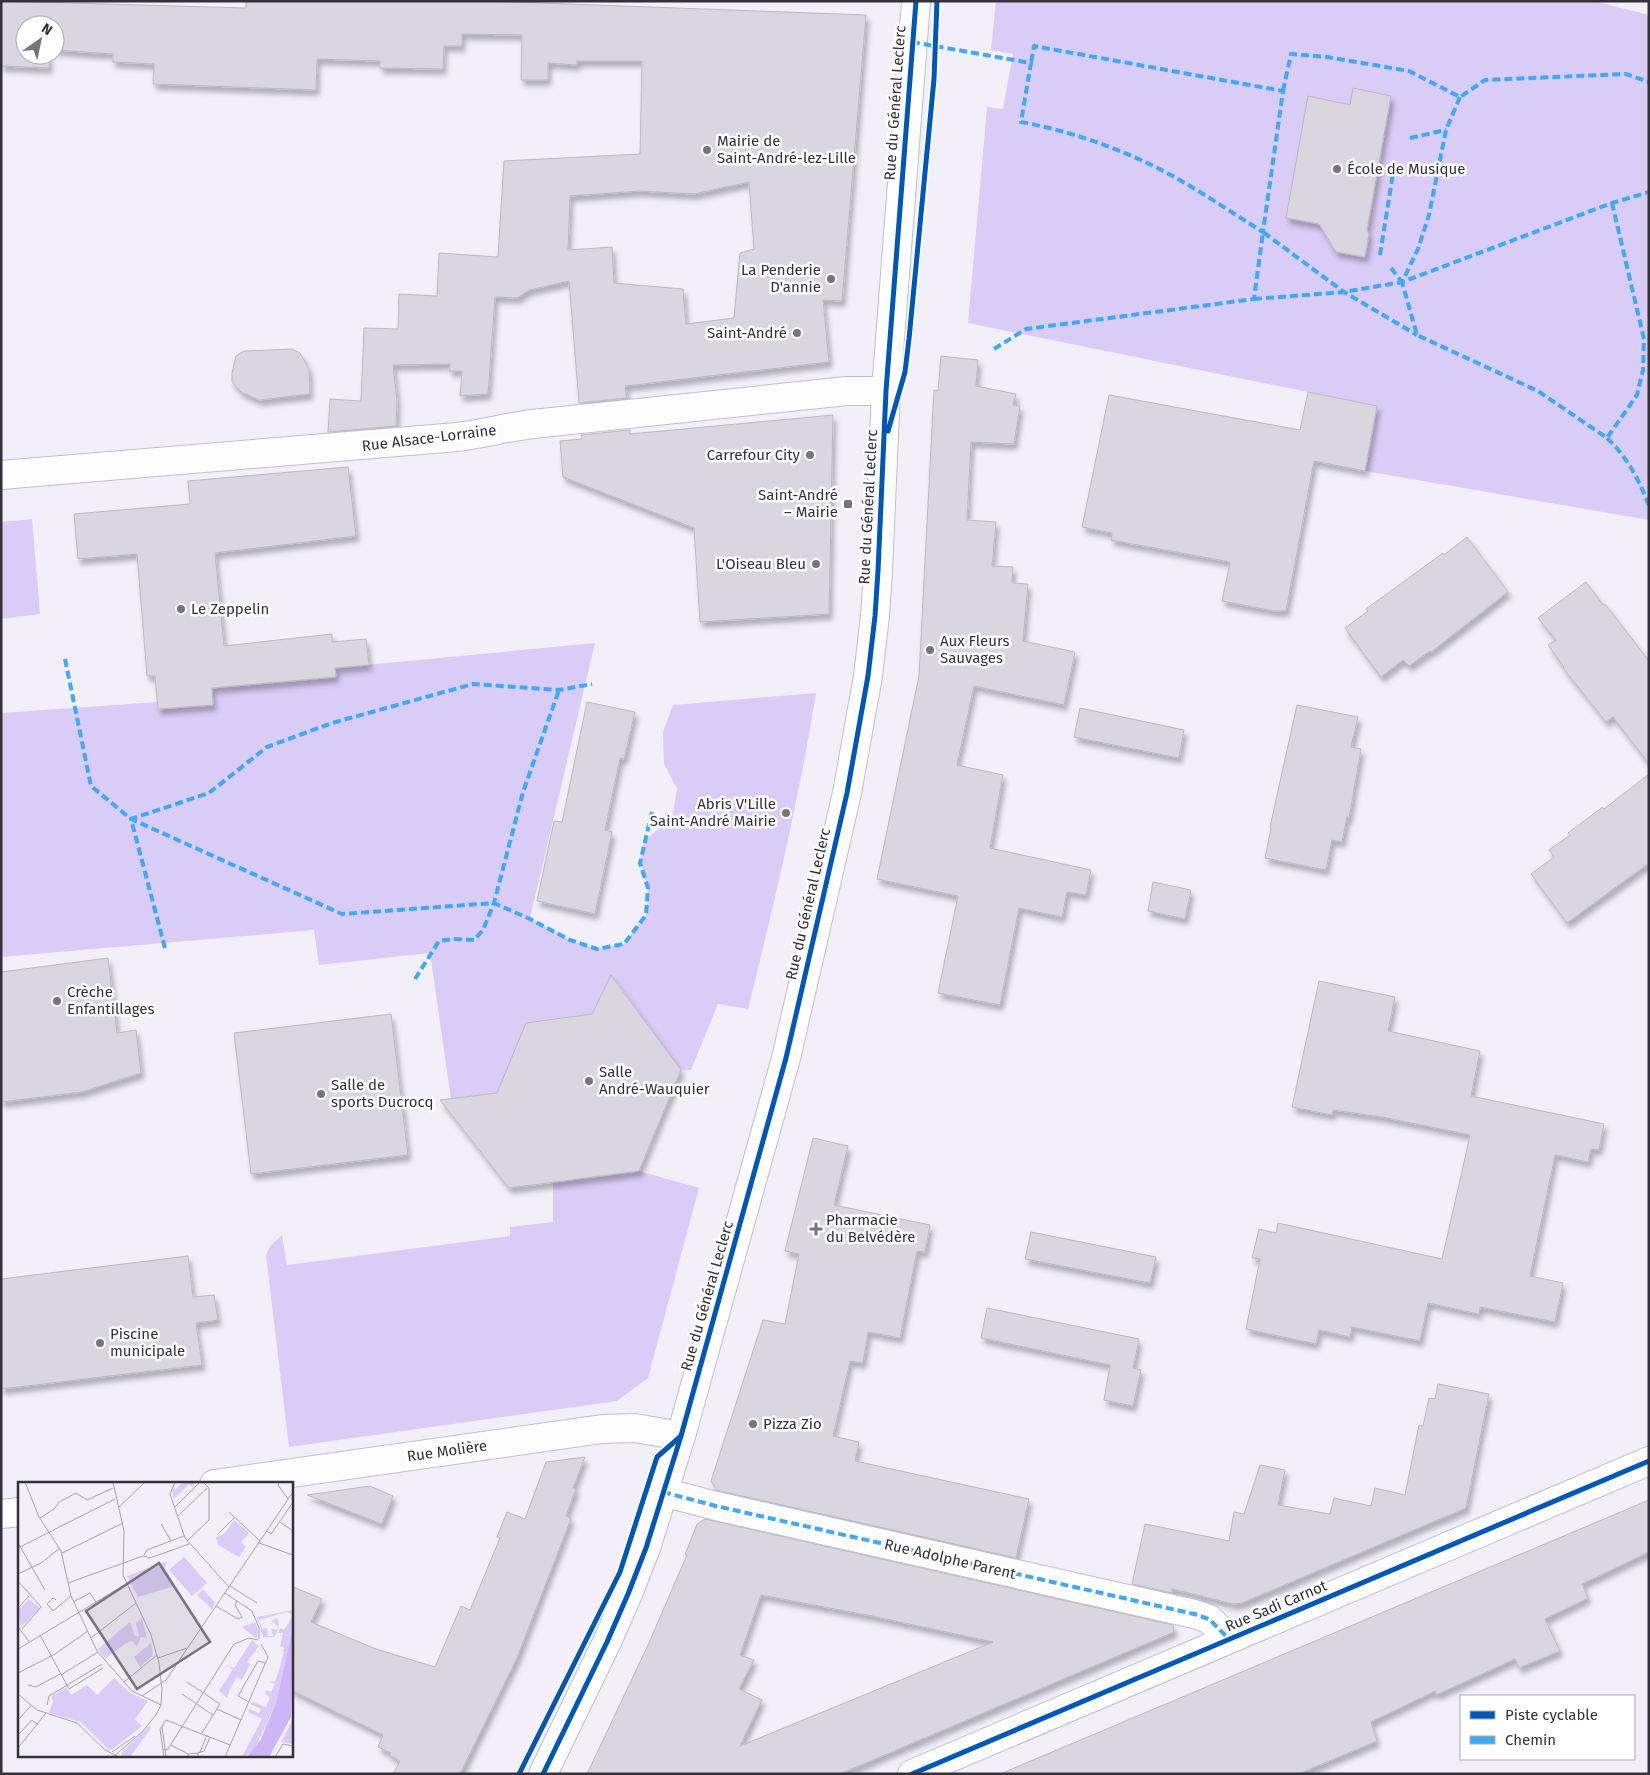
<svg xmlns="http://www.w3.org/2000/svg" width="1650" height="1775" viewBox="0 0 1650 1775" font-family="'Fira Sans',sans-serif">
  <defs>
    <filter id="shadow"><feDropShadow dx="3" dy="5.5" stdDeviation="2.5" flood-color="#0004"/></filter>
  </defs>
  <rect width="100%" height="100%" fill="#f2eff9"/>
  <path fill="#d9ccf7" d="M996,1H1594L1649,15V520L1365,471L1377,406L968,323L987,107L1003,109L1013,54L991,50Z
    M32,519L40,614L1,619V522Z
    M595,643L530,918L570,940L597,949L624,944L646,915L648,888L640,863L644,841L672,818L677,789L664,764L663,732L673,705L816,693C799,800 774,904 748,1009L718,1004L691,1070H681L617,982L606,985L592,1014L497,1093L451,1099L430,953L319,965L314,930L1,957V713L157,702L158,709L213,705L212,688L336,677L335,668Z
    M639,1171L699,1188L648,1378L617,1401L289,1447L266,1255L271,1245L282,1235L287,1265L510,1236V1227L553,1222V1182Z"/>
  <path fill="#d9d6df" stroke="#bab8c0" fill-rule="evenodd" filter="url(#shadow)" d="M1,1L246,8V1H487L866,15L842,301L823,300L829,362L625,386L627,398L579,403L569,281L529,290L517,298L495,297L488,394L460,396L462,371H449L450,364L393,365L397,401L396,426L328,432L330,399L361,401L364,328L398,329L399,294L437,296L439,253L498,257L504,161L640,154L642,61H577V65L548,63V80H521L522,35L462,34V46H444L443,69L380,68V61L317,59L316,90L153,84L154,64L113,62V54L55,50V25H25V55H49V68L1,66ZM749,182L754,249L740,253L734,318L686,324L683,289L614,283L612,247L568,250L570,196L639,191L694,194Z
    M1353,88L1391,96L1367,230L1369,234L1365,257L1336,252L1319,224L1286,218L1308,96L1350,105Z
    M292,349L300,353L309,369L310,394L259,400L241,392L232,382V373L236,356L244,351Z
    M941,356L978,360L976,386L1016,394L1013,405L1020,406L1014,444L971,442L967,520L996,522L992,566L1013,567L1012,583L1028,584L1023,641L1075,652L1064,705L974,686L957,765L1003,775L990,848L1091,870L1086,895L1067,892L1062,917L1019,908L1000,1005L938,993L958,896L877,879L919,676L934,390L938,391Z
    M1308,392L1377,406L1365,471L1314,461L1286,611H1274L1222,601L1230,562L1111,540L1112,533L1082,527L1109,395L1300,430Z
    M833,415L829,614L700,622L694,528L563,477L560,441L582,439L581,435L630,430V434Z
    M348,467L356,536L215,553L224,646L332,634V642L366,639L369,665L335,668L336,677L212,688L213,705L158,709L155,676H147L137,554L78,559L74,514L190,504L188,481Z
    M1467,537L1508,592L1431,652L1430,651L1409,666L1403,660L1381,677L1345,628L1368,611L1366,609L1443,553L1444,555Z
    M1586,582L1603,605L1605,604L1649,661V764L1613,717L1606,722L1563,668L1564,667L1548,645L1556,640L1538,618Z
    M587,702L635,712L624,759L620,758L605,830L612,832L595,914L537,901L554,821L562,822Z
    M1297,705L1358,717L1351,747L1361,749L1349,818L1347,817L1342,842L1332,840L1326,870L1265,858L1271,828L1270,827Z
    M1080,708L1184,730L1179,758L1074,737Z
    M1649,774V863L1567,923L1531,874L1554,857L1549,850L1570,835L1568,833L1603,807L1604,809Z
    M1153,882L1191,890L1185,919L1148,911Z
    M108,958L117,1033L136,1030L141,1073L82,1092L1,1102V972Z
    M611,975L681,1070L639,1171L509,1188L440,1100L497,1093L526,1023L592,1014Z
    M1319,981L1395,997L1388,1031L1480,1051L1471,1096L1604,1124L1599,1150L1591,1149L1588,1162L1555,1155L1530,1276L1563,1283L1555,1322L1480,1307L1479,1314L1428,1303L1420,1341L1352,1327L1350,1337L1319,1330L1316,1344L1246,1329L1260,1259L1252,1258L1259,1229L1276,1233L1278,1223L1442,1259L1463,1167L1470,1135L1382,1117L1333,1110L1332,1115L1292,1107Z
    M391,1014L408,1155L251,1174L234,1033Z
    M813,1138L848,1146L834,1205L930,1225L925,1252L917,1251L900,1338L868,1332L863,1363L850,1361L833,1436L859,1442L855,1461L1029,1499L1016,1558L720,1491L717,1490L711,1481L763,1320L785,1324L799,1254L785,1251Z
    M1031,1232L1156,1257L1150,1283L1025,1259Z
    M188,1256L193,1297L214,1295L218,1320L196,1323L202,1365L1,1389V1279Z
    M987,1308L1139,1339L1133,1368L1141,1370L1133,1406L1104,1400L1110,1365L981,1338Z
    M1438,1384L1489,1394L1466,1508L1242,1603L1233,1604L1172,1589V1593L1132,1584L1145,1524L1229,1541L1234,1512L1244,1514L1260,1465L1285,1470L1278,1505L1330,1514L1334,1498L1371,1506L1375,1488L1405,1495L1419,1425L1423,1426L1429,1398L1435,1399Z
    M585,1457L573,1488L576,1489L566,1516L571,1519L527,1632L517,1658L460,1774H393L400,1761L389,1755L391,1753L378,1747L383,1735L291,1690V1586L322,1599L311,1622L376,1649L435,1667L461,1606L470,1610L500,1538L497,1537L507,1512L525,1519L546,1462Z
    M370,1486L393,1496L382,1524L307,1495Z
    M1649,1500V1552L1582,1584L1588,1598L1545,1619L1560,1651L1519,1668L1515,1659L1436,1695L1435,1691L1371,1722L1377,1741L1298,1774H1000Z
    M705,1519L1173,1625L1174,1632L840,1774H587L648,1645L687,1555H685L697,1524ZM761,1595L872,1616L993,1642L740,1746L762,1700L739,1689L754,1660L740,1655Z"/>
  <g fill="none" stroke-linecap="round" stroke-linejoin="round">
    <defs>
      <path id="minor" d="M1,475L457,437C482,434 507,427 533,424L847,391H886
        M214,1484L602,1429L635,1428L681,1436
        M663,1492L716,1506L1194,1614L1209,1619L1229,1639
        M1,1514L19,1512
        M912,1774L1649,1461"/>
      <path id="major" d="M543,1774L607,1642L628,1594L646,1548L681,1436L786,1058L847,793L868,676L875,616L878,571L886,391L916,1"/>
    </defs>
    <use href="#minor" stroke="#c1bfc8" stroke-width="30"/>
    <use href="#major" stroke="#c1bfc8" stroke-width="30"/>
    <use href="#minor" stroke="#fdfdfe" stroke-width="28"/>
    <use href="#major" stroke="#fdfdfe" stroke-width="28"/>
    <path stroke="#3fa9f5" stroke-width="4" stroke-dasharray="8 4" stroke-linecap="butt" d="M912,42L1031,63L1021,122C1059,129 1098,141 1134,157C1179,176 1221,206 1263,232L1283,91L1034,46L1031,63
      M1283,91L1291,54L1327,57L1409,71L1460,97L1485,80L1626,74L1649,82
      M1460,97L1446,130L1429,215L1418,249L1402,282L1417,335L1538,391L1607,438L1637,395L1643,370L1644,339L1612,203
      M1410,138L1446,130
      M1380,255L1394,167
      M1391,268L1402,282
      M1254,299L1344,292L1402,282L1612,203L1649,192
      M994,349L1026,329L1254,299L1263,232L1344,292L1417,335
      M1607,438C1627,457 1640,481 1649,506
      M65,659L91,786L131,819L342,914L494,903L530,919L570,940L597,949L624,944L646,915L648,888L640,863L652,812
      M165,948L131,819L209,793L267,747L332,723L473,684L559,690L592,684
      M415,979L439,941L454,939L474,940L483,930L494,903L523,792L559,690
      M663,1492L716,1506L1194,1614L1209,1619L1229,1639"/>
    <defs>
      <path id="cycleway" d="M888,431L905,372L909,339L934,79L937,1
        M519,1774L620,1572L657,1457L681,1436
        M543,1774L607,1642L628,1594L646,1548L681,1436L786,1058L847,793L868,676L875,616L878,571L886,391L916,1
        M912,1774L1649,1461"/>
    </defs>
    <use href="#cycleway" stroke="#fff" stroke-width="8"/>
    <use href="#cycleway" stroke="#0057b8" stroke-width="5"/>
  </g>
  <g fill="#76747c" stroke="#fff" stroke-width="2">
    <circle cx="707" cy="150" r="5"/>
    <circle cx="1337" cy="169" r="5"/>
    <circle cx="831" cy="279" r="5"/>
    <circle cx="797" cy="333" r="5"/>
    <circle cx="810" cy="455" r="5"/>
    <rect x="843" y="499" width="10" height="10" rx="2.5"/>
    <circle cx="816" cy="564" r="5"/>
    <circle cx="181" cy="609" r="5"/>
    <circle cx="930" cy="650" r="5"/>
    <circle cx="786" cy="813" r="5"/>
    <circle cx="57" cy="1001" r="5"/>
    <circle cx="589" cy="1081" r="5"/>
    <circle cx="321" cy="1094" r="5"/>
    <path d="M813.5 1221.5h5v5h5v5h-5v5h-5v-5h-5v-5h5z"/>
    <circle cx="100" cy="1343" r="5"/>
    <circle cx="753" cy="1424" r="5"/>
  </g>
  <g text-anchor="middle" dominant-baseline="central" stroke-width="5" stroke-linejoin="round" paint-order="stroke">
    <g font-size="15" fill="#333139" stroke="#fff">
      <text transform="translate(895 103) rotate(-86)">Rue du Général Leclerc</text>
      <text transform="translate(429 438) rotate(-7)">Rue Alsace-Lorraine</text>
      <text transform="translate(868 507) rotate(-87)">Rue du Général Leclerc</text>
      <text transform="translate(808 904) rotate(-77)">Rue du Général Leclerc</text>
      <text transform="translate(707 1296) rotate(-74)">Rue du Général Leclerc</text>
      <text transform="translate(447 1451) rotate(-8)">Rue Molière</text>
      <text transform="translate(950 1559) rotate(13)">Rue Adolphe Parent</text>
      <text transform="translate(1276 1606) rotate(-23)">Rue Sadi Carnot</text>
    </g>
    <g font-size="15" fill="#333139" stroke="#fff" text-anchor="start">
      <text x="717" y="141">Mairie de<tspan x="717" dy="17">Saint-André-lez-Lille</tspan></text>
      <text x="1347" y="169">École de Musique</text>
      <text x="821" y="270" text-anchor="end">La Penderie<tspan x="821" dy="17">D'annie</tspan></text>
      <text x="787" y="333" text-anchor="end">Saint-André</text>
      <text x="800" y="455" text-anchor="end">Carrefour City</text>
      <text x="838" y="495" text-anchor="end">Saint-André<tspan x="838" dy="17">– Mairie</tspan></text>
      <text x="806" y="564" text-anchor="end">L'Oiseau Bleu</text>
      <text x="191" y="609">Le Zeppelin</text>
      <text x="940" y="641">Aux Fleurs<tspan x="940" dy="17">Sauvages</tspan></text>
      <text x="776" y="804" text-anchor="end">Abris V'Lille<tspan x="776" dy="17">Saint-André Mairie</tspan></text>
      <text x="67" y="992">Crèche<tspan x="67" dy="17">Enfantillages</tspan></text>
      <text x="599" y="1072">Salle<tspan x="599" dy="17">André-Wauquier</tspan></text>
      <text x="331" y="1085">Salle de<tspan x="331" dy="17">sports Ducrocq</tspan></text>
      <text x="826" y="1220">Pharmacie<tspan x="826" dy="17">du Belvédère</tspan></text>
      <text x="110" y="1334">Piscine<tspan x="110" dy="17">municipale</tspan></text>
      <text x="763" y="1424">Pizza Zio</text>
    </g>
  </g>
  <g transform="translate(18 1482)">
    <rect width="275" height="275" fill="#f2eff9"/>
    <path d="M165,0H178L174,5L171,2L156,17L154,8L156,4L157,8ZM216,38L231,51L223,61L228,65L221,75L200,63L198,55L206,52ZM166,75L189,101L174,114L151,88ZM149,79L147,86L157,104L120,115L109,94ZM185,107L197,121L194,127L179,113ZM11,117L22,126L3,145L0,128ZM275,128V145L258,221L235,270L224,275L244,237L230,230L231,227L241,231L243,227L232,222L235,220L248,225L252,215L247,212L248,208L253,210L257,202L252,200L257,199L260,192L266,169L262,168H261H266L265,164L262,165L265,151H260L262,146L266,148L275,133L269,130L241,138L242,142L249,140L243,143L244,147L249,146L250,154H255L253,146L258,148L260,144L253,139L259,136L261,143L257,155H245L239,135ZM124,136L129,156L123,155L119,164L114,159L108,161L87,177L80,167L112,140L117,154H121L118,141ZM237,140L240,147L239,157L224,145ZM234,158L241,164L229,180L232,182L224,198L219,195L212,207L209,215L215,218L208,215L201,209L215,187L206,182L216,186ZM133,161L135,173L122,185L116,175ZM96,196L112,211L130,219L117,237L124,244L95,267L91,268L63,240L31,231L35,219L33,215L48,205L53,213L69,203L79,213ZM275,235L274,262L263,260L270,247ZM131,244L133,246L117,268L112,275H103L104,270Z" fill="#d9ccf7"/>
    <path d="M275,145L273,235L251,275H229L243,257L258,221Z" fill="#cab6f8"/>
    <path fill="none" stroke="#a6a3ac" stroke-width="1" d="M7,0L21,35L43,69L53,114L79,169L114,209L143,223M95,0L106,49L105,93L133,153L141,181L144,207L143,223L138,233L124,250L95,275M157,0L152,12L167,56L211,105M261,0L260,3L270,17M101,25L127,0M157,25L182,0M211,30L242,59M160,34L189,6M22,36L36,27L41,20L58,11L69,18L95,6M262,40L275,49M143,42L153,59M249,49L253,52L275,20M200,52L216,36M169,59L191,38V6L185,0M0,61L27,108M241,61L275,73M0,66L97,17M44,71L105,41M126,73L129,68L166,54M125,74L132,76L171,62M0,92L23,81L42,66M0,99L23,125L4,147M50,101L125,74M212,104L239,121M207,111L234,129L241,146V157M38,118L35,116L29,122L35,129L53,114M55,120L72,111L78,120M198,124L220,137L224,135L217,123L219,119M0,126L11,114M0,145L11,159M22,153L51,207L85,186M73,156L118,121M0,167L108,102M140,176L169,166M0,191L37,172L70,149M43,193L80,170M106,200L139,173M169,200L202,222L184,251M10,203L18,205L42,192M0,212L19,228L59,241L87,268L101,275M164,212L195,233M124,214L148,198L275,10M231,220L220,214L240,179L247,181M29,223L31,214L84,182M199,227L223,238M0,238L13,224M144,244L148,275M0,253L14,238L20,243M153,263L170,272M0,266L28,231M145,268L150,267L216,162L231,156L240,158M94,270L117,254M182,270L189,253M180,271L186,269L192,255M146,275L142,247L148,238L212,263M170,275V272L180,271V275M207,275L250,175L243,162M257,275L265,262L275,264"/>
    <path fill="#76747c" fill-opacity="0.15" stroke="#76747c" stroke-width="2.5" d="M141,81L192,160L119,207L68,129Z"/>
    <rect width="275" height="275" fill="none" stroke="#333139" stroke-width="2.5"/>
  </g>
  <rect width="1650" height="1775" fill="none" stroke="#333139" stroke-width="5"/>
  <rect x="1460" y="1695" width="175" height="65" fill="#ffffff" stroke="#adadb0"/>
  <rect x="1470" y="1711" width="25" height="8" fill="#0057b8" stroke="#adadb0"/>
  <text x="1505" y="1720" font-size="15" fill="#333139">Piste cyclable</text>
  <rect x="1470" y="1736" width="25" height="8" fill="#3fa9f5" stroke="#adadb0"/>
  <text x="1505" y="1745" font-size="15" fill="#333139">Chemin</text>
  <g transform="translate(40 40) rotate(33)"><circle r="24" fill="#ffffff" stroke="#adadb0"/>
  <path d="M0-4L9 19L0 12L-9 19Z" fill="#76747c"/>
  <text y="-8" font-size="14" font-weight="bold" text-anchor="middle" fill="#333139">N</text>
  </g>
</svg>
